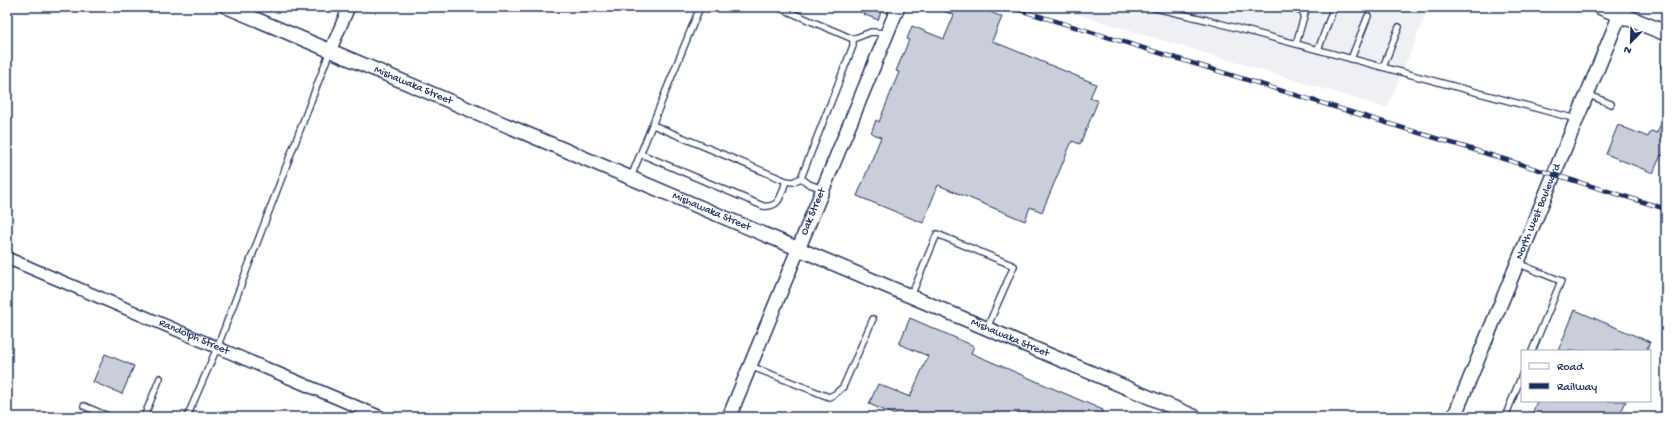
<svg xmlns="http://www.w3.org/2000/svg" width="1673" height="424" viewBox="0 0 1673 424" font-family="'Gochi Hand',sans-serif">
  <rect width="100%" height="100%" fill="#fff"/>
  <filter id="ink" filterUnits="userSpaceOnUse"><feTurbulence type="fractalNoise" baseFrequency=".025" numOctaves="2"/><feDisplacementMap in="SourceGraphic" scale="8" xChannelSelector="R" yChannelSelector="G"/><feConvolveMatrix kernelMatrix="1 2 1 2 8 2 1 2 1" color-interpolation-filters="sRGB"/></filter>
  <g filter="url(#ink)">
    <path fill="#eff0f4" d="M1053,7H1429L1387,108Z"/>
    <path fill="#caceda" stroke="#1b2f5e" d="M866,7H883L878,20L863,14Z
      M934,7H979L1002,17L992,41L1096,84L1090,98L1098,101L1080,144L1072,141L1042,212L1030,207L1025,221L938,185L923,223L857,196L881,137L871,133L876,120L879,122L899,72L896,71L909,40L907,39L912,26L944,39L954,15Z
      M1666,111V157L1661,155L1653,173L1606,154L1618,125L1648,137L1651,131L1657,133Z
      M1575,310L1650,342L1646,351H1558Z
      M910,318L974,346L971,353L1103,410L1099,417H900L869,404L878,384L910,397L928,356L899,344Z
      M105,354L134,366L122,394L93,382Z
      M1537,401H1626L1619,417H1531Z"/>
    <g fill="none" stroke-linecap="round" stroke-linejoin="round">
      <defs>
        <path id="service" d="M778,7L853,39V46L801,178L809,184L823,189
          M1151,7L1207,20L1576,119
          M1289,7L1305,13L1296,44
          M853,39L871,32L887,33
          M1318,50L1334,7
          M1351,59L1368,16
          M1664,66H1666
          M1383,67L1399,27
          M1587,94L1611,104
          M653,125L786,181L793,182L801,178
          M641,154L763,206C780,208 781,195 786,181
          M631,177L700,7
          M1517,263L1561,281L1532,351
          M911,296L937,234L1014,266L987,328
          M750,366L829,397L835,394L843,387L873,319
          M84,406L110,417
          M144,417L160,378
          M187,417L217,348L330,51
          M1505,417L1522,375"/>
        <g id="minor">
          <path d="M330,51L349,7"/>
          <path id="s1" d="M7,258L381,417"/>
        </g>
        <g id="tertiary">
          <path id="s2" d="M227,7L1196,417"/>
          <path id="s3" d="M729,417L898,7"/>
          <path id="s4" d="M1454,417L1623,7"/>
        </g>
        <path id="secondary" d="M1601,7L1666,33"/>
      </defs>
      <use href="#service" stroke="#1b2f5e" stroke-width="8"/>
      <use href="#minor" stroke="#1b2f5e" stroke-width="14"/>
      <use href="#tertiary" stroke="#1b2f5e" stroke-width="16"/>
      <use href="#secondary" stroke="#1b2f5e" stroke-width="18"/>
      <use href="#service" stroke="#fff" stroke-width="5.5"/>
      <use href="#minor" stroke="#fff" stroke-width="11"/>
      <use href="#tertiary" stroke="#fff" stroke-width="13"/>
      <use href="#secondary" stroke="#fff" stroke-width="15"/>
      <defs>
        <path id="rail" d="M1010,7L1666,209"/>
      </defs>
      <use href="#rail" stroke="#1b2f5e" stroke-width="4.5"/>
      <use href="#rail" stroke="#fff" stroke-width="3" stroke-dasharray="9" stroke-linecap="butt"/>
    </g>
  </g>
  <g text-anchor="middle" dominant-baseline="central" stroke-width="3" stroke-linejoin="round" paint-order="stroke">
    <g font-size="11" fill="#1b2f5e" stroke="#fff">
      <text stroke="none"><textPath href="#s2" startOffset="202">Mishawaka Street</textPath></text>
      <text stroke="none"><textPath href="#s2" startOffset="526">Mishawaka Street</textPath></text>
      <text stroke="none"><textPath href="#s3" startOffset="222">Oak Street</textPath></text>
      <text stroke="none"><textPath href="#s4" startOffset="222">North West Boulevard</textPath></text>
      <text stroke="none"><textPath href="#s1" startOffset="203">Randolph Street</textPath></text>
      <text stroke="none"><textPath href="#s2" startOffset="850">Mishawaka Street</textPath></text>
    </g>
  </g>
  <rect width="1673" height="424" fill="none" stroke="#fff" stroke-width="24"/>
  <rect x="12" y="12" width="1649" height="400" fill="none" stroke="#1b2f5e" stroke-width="1.5" filter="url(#ink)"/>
  <rect x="1521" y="350" width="130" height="52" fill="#ffffff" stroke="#a4acbf"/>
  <rect x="1529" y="363" width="20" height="6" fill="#ffffff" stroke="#a4acbf"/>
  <text x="1557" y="370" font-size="12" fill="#1b2f5e">Road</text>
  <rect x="1529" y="383" width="20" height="6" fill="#1b2f5e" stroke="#a4acbf"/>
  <text x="1557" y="390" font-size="12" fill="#1b2f5e">Railway</text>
  <g transform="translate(1631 42) rotate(203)" stroke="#ffffff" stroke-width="3" paint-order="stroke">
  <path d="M0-3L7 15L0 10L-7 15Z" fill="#1b2f5e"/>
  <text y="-6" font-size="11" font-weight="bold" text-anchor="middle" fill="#1b2f5e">N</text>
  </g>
</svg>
